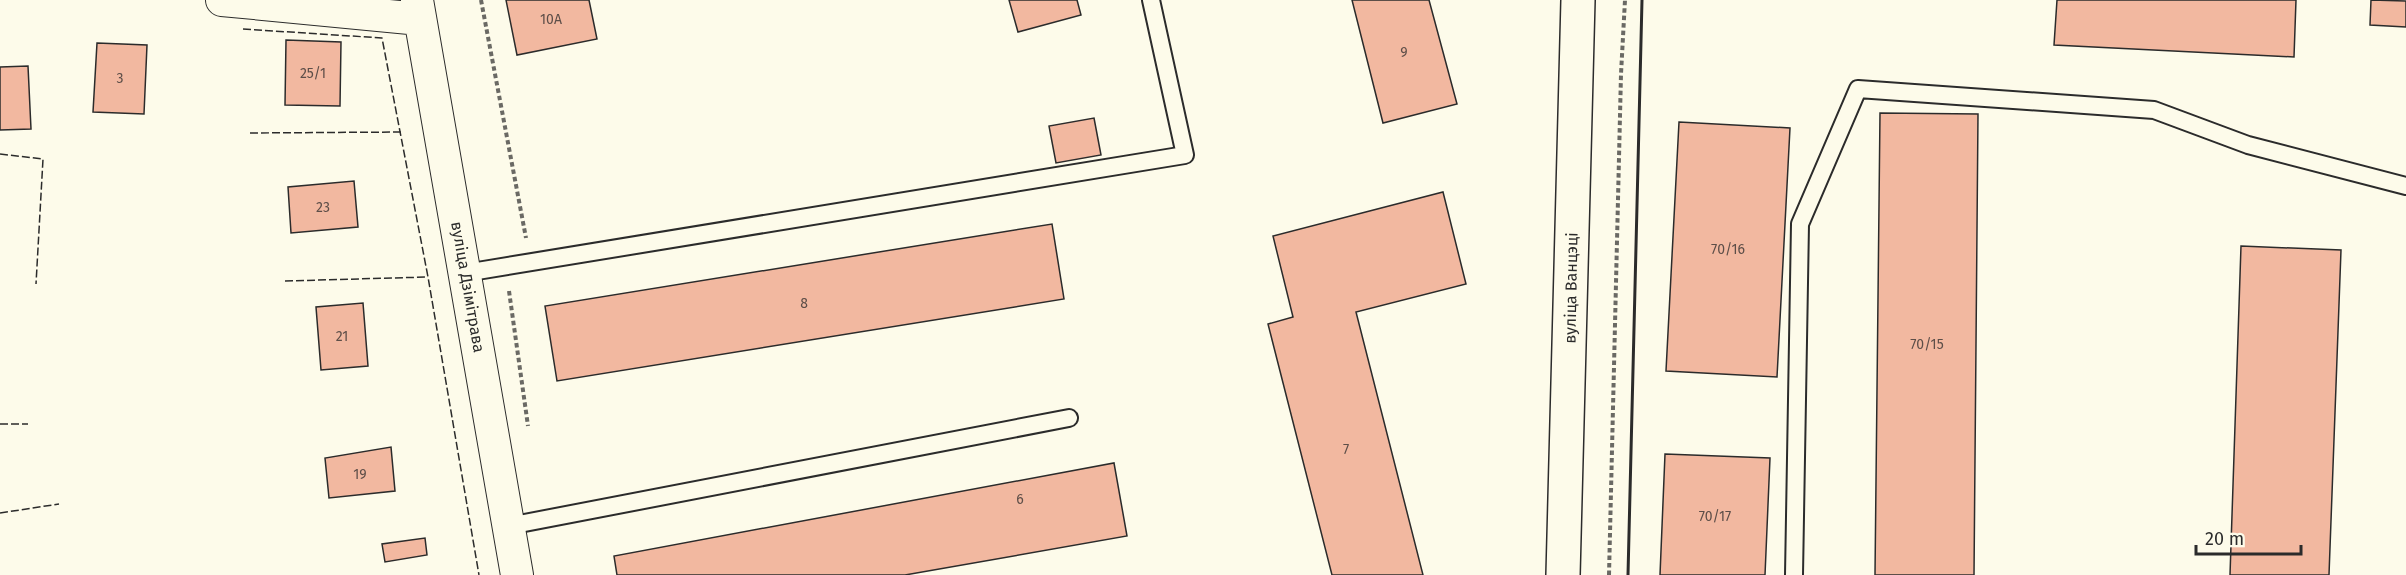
<svg xmlns="http://www.w3.org/2000/svg" width="2406" height="575" viewBox="0 0 2406 575" font-family="'Fira Sans',sans-serif">
  <rect width="100%" height="100%" fill="#fdfbea"/>
  <path fill="#f2b8a0" stroke="#2b2b2b" stroke-width="1.5" d="M506,0H589L597,39L517,55Z
    M1009,0H1077L1081,15L1018,32Z
    M1352,0H1429L1457,104L1383,123Z
    M2057,0H2296L2294,57L2054,45Z
    M2371,0L2406,1V27L2370,25Z
    M286,40L341,42L340,106L285,105Z
    M97,43L147,45L144,114L93,112Z
    M28,66L31,129L0,130V67Z
    M1880,113L1978,114L1974,575H1875Z
    M1094,118L1101,155L1056,163L1049,126Z
    M1679,122L1790,128L1777,377L1666,371Z
    M354,181L358,227L291,233L288,187Z
    M1443,192L1466,284L1356,312L1423,575H1332L1268,324L1293,317L1273,236Z
    M1052,224L1064,299L557,381L545,306Z
    M2241,246L2341,250L2329,575H2230Z
    M363,303L368,366L321,370L316,307Z
    M391,447L395,491L329,498L325,458Z
    M1665,454L1770,458L1765,575H1660Z
    M1114,463L1127,536L905,575H617L614,556Z
    M425,538L427,555L385,562L382,544Z"/>
  <g fill="none" stroke-linecap="round" stroke-linejoin="round">
    <defs>
      <path id="service" d="M465,273L1185,155L1151,0
        M509,526L1069,418
        M1794,575L1800,224L1858,89L2154,110L2248,145L2406,186"/>
      <path id="minor" d="M222,0L420,19
        M417,0L517,575"/>
      <path id="secondary" d="M1563,575L1578,0"/>
    </defs>
    <use href="#service" stroke="#2b2b2b" stroke-width="20"/>
    <use href="#minor" stroke="#2b2b2b" stroke-width="34"/>
    <use href="#secondary" stroke="#2b2b2b" stroke-width="36"/>
    <path stroke="#6a6964" stroke-width="4" stroke-dasharray="4.5 3" stroke-linecap="butt" d="M481,0L526,238
      M509,291L528,426
      M1609,575L1621,74L1625,0"/>
    <use href="#service" stroke="#fdfbea" stroke-width="16"/>
    <use href="#minor" stroke="#fdfbea" stroke-width="32"/>
    <use href="#secondary" stroke="#fdfbea" stroke-width="33"/>
    <path stroke="#2b2b2b" stroke-width="1.5" stroke-dasharray="8 3" stroke-linecap="butt" d="M243,29L382,38L428,277L479,575
      M250,133L402,132
      M0,154L43,159L36,284
      M285,281L428,277
      M0,424H28
      M0,513L59,504"/>
    <path stroke="#2b2b2b" stroke-width="3" d="M1628,575L1642,0"/>
  </g>
  <g text-anchor="middle" dominant-baseline="central" stroke-width="4.5" stroke-linejoin="round" paint-order="stroke">
    <g font-size="14" fill="#5d4e48">
      <text x="551" y="19">10А</text>
      <text x="1404" y="52">9</text>
      <text x="313" y="73">25/1</text>
      <text x="120" y="78">3</text>
      <text x="323" y="207">23</text>
      <text x="1728" y="249">70/16</text>
      <text x="804" y="303">8</text>
      <text x="342" y="336">21</text>
      <text x="1927" y="344">70/15</text>
      <text x="1346" y="449">7</text>
      <text x="360" y="474">19</text>
      <text x="1020" y="499">6</text>
      <text x="1715" y="516">70/17</text>
    </g>
    <g font-size="16" fill="#2b2b2b" stroke="#fdfbea">
      <text transform="translate(468 287) rotate(80)">вуліца Дзімітрава</text>
      <text transform="translate(1571 288) rotate(-89)">вуліца Ванцэці</text>
    </g>
  </g>
  <path d="M2196 545v9h105v-9" fill="none" stroke="#2b2b2b" stroke-width="3"/>
  <text x="2205" y="545" font-size="18" fill="#2b2b2b" stroke="#fdfbea" stroke-width="4.5" paint-order="stroke">20 m</text>
</svg>
